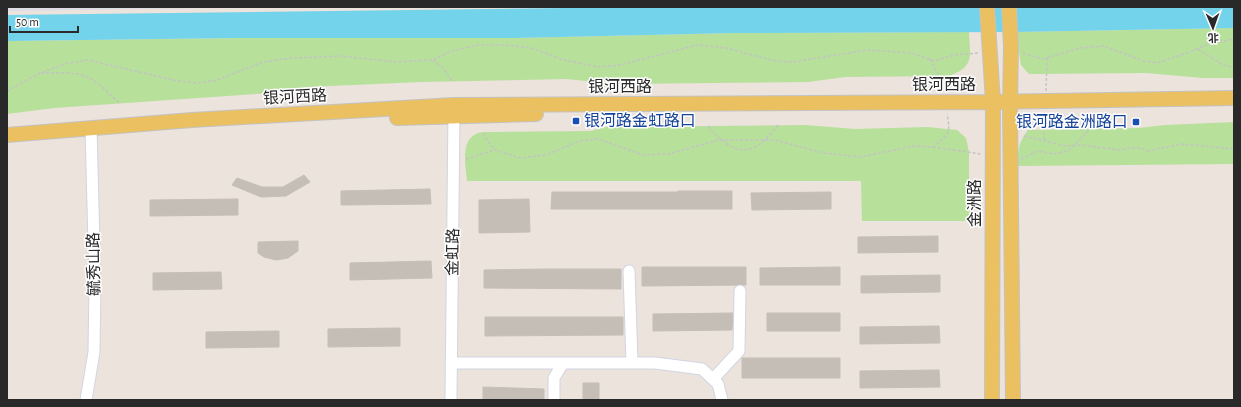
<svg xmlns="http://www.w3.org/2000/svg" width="1241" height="407" viewBox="0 0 1241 407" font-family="'Alegreya Sans','Noto Sans SC',sans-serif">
  <rect width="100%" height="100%" fill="#ebe3dc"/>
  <path fill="#dedce4" d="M7,7H297L7,11Z"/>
  <path fill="#b7e09a" d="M1234,28V78H1203L1146,73L1029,74L1021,65L1016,32Z
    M969,32C970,56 975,67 949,76L845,77L808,82L614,84L567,79L421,82L307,87L270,93L54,108L7,114V41L237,38H516L735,33Z
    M1234,122V164L1018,166C1017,151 1019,142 1028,130L1139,128L1165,125Z
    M805,125L855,129L927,127L957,130L966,138L969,152V221H862L861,181H467C466,168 460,141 476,134C479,132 485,132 489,132L591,131L606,127Z"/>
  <path fill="#72d3ea" d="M648,7H1234V28L1016,32L735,33L516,38H237L7,41V15Z"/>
  <path fill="#c4beb7" stroke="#c6bfb5" d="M304,175L310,182L286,196L261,197L232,185L237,178L262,187H283Z
    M430,189L431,204L341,205V191Z
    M678,191H732V209H551L552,192H678Z
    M831,192V209L752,210L751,193Z
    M238,199V215L150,216V200Z
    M529,199L530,232L479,233V200Z
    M938,236V252L858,253V237Z
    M298,241V251L288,258L276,260L264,257L258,253V242Z
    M431,261L432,278L350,280V263Z
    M642,267H746V285L642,286Z
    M840,267V285H760V268Z
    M543,269H621V289L484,288V270Z
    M221,272L222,289L153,290V273Z
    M940,275V292L861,293V276Z
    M733,313L732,330L653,331V314Z
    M767,313H840V331H767Z
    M485,317H623V335L485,336Z
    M939,326L940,343L860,344V327Z
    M400,328V346L328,347V329Z
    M279,331V347L206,348V332Z
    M742,358H840V378H742Z
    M939,370L940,387L860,388V371Z
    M583,383H599V400H583Z
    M483,387L544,389V400H483Z"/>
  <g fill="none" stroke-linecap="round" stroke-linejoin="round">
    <defs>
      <path id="minor" d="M629,271L632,363
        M451,363H655L702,369L718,384L722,400
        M713,379L739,351L740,291
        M86,400L94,352L95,284L91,128
        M451,400L454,110
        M554,400V378L563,363"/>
      <path id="major" d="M987,7L993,102L992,400
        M1009,7L1011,47L1010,109L1013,400
        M397,118L536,114
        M7,135L192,120L454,105L993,102L1234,98"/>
    </defs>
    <use href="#minor" stroke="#d1d5e2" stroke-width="13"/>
    <use href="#major" stroke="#c3c3c3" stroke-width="16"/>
    <path stroke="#c3c3c3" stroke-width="1.5" stroke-dasharray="3 2" stroke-linecap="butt" d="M1198,49L1223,65L1234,68
      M1023,53L1043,59L1080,48L1103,46L1144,61L1157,63L1190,52L1206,45L1234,39
      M930,59L939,76L942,91
      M433,60L443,68L452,81
      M41,73C86,72 87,72 119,103
      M7,91L40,73L65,64L88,60L178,81L199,83L217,80L263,62L292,58L342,56L395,62L433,60L449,52L477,45H504L531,48L564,60L598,67L620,65L697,45L726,48L775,61L793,62L867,50L912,53L934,61L954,55L979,53
      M1046,91L1047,58
      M708,126C734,157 753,159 778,125
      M483,133L487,140L495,150L521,158L546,155L580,141L598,139L643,155L668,154L719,140H774L824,153L860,157L914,146L933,147C949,134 951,134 947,114
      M1024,136L1066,146L1081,145L1120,150L1128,148H1141L1147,151L1182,144L1234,149
      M1044,140L1045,112
      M933,147L981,154
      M466,159L495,150
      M1021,159L1038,151L1054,154L1068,151L1091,128"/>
    <use href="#minor" stroke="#fff" stroke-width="11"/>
    <use href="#major" stroke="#ebc061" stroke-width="14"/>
  </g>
  <g fill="#1a4fb4" stroke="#fff" stroke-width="1.5">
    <rect x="572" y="117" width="8" height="8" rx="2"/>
    <rect x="1132" y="118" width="8" height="8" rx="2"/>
  </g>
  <g text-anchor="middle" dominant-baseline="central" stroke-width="3" stroke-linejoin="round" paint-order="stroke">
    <g font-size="16" fill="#292929" stroke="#fff">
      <text x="944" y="85">银河西路</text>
      <text x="620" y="87">银河西路</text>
      <text transform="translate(295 97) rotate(-3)">银河西路</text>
      <text transform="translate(975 203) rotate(-90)">金洲路</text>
      <text transform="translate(453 252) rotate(-89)">金虹路</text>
      <text transform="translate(94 264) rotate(-91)">毓秀山路</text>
    </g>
    <g font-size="16" fill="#164399" stroke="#fff" text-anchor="start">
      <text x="584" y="121">银河路金虹路口</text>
      <text x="1128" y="122" text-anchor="end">银河路金洲路口</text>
    </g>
  </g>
  <rect width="1241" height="407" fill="none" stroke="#292929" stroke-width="16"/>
  <g transform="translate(1213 28) rotate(178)" stroke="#ffffff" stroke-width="3" paint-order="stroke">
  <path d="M0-3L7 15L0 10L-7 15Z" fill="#292929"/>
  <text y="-6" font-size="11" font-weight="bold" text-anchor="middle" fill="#292929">北</text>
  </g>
  <path d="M10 26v6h68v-6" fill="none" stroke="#292929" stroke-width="2"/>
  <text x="16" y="26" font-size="12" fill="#292929" stroke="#ffffff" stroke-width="3" paint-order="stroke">50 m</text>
</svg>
